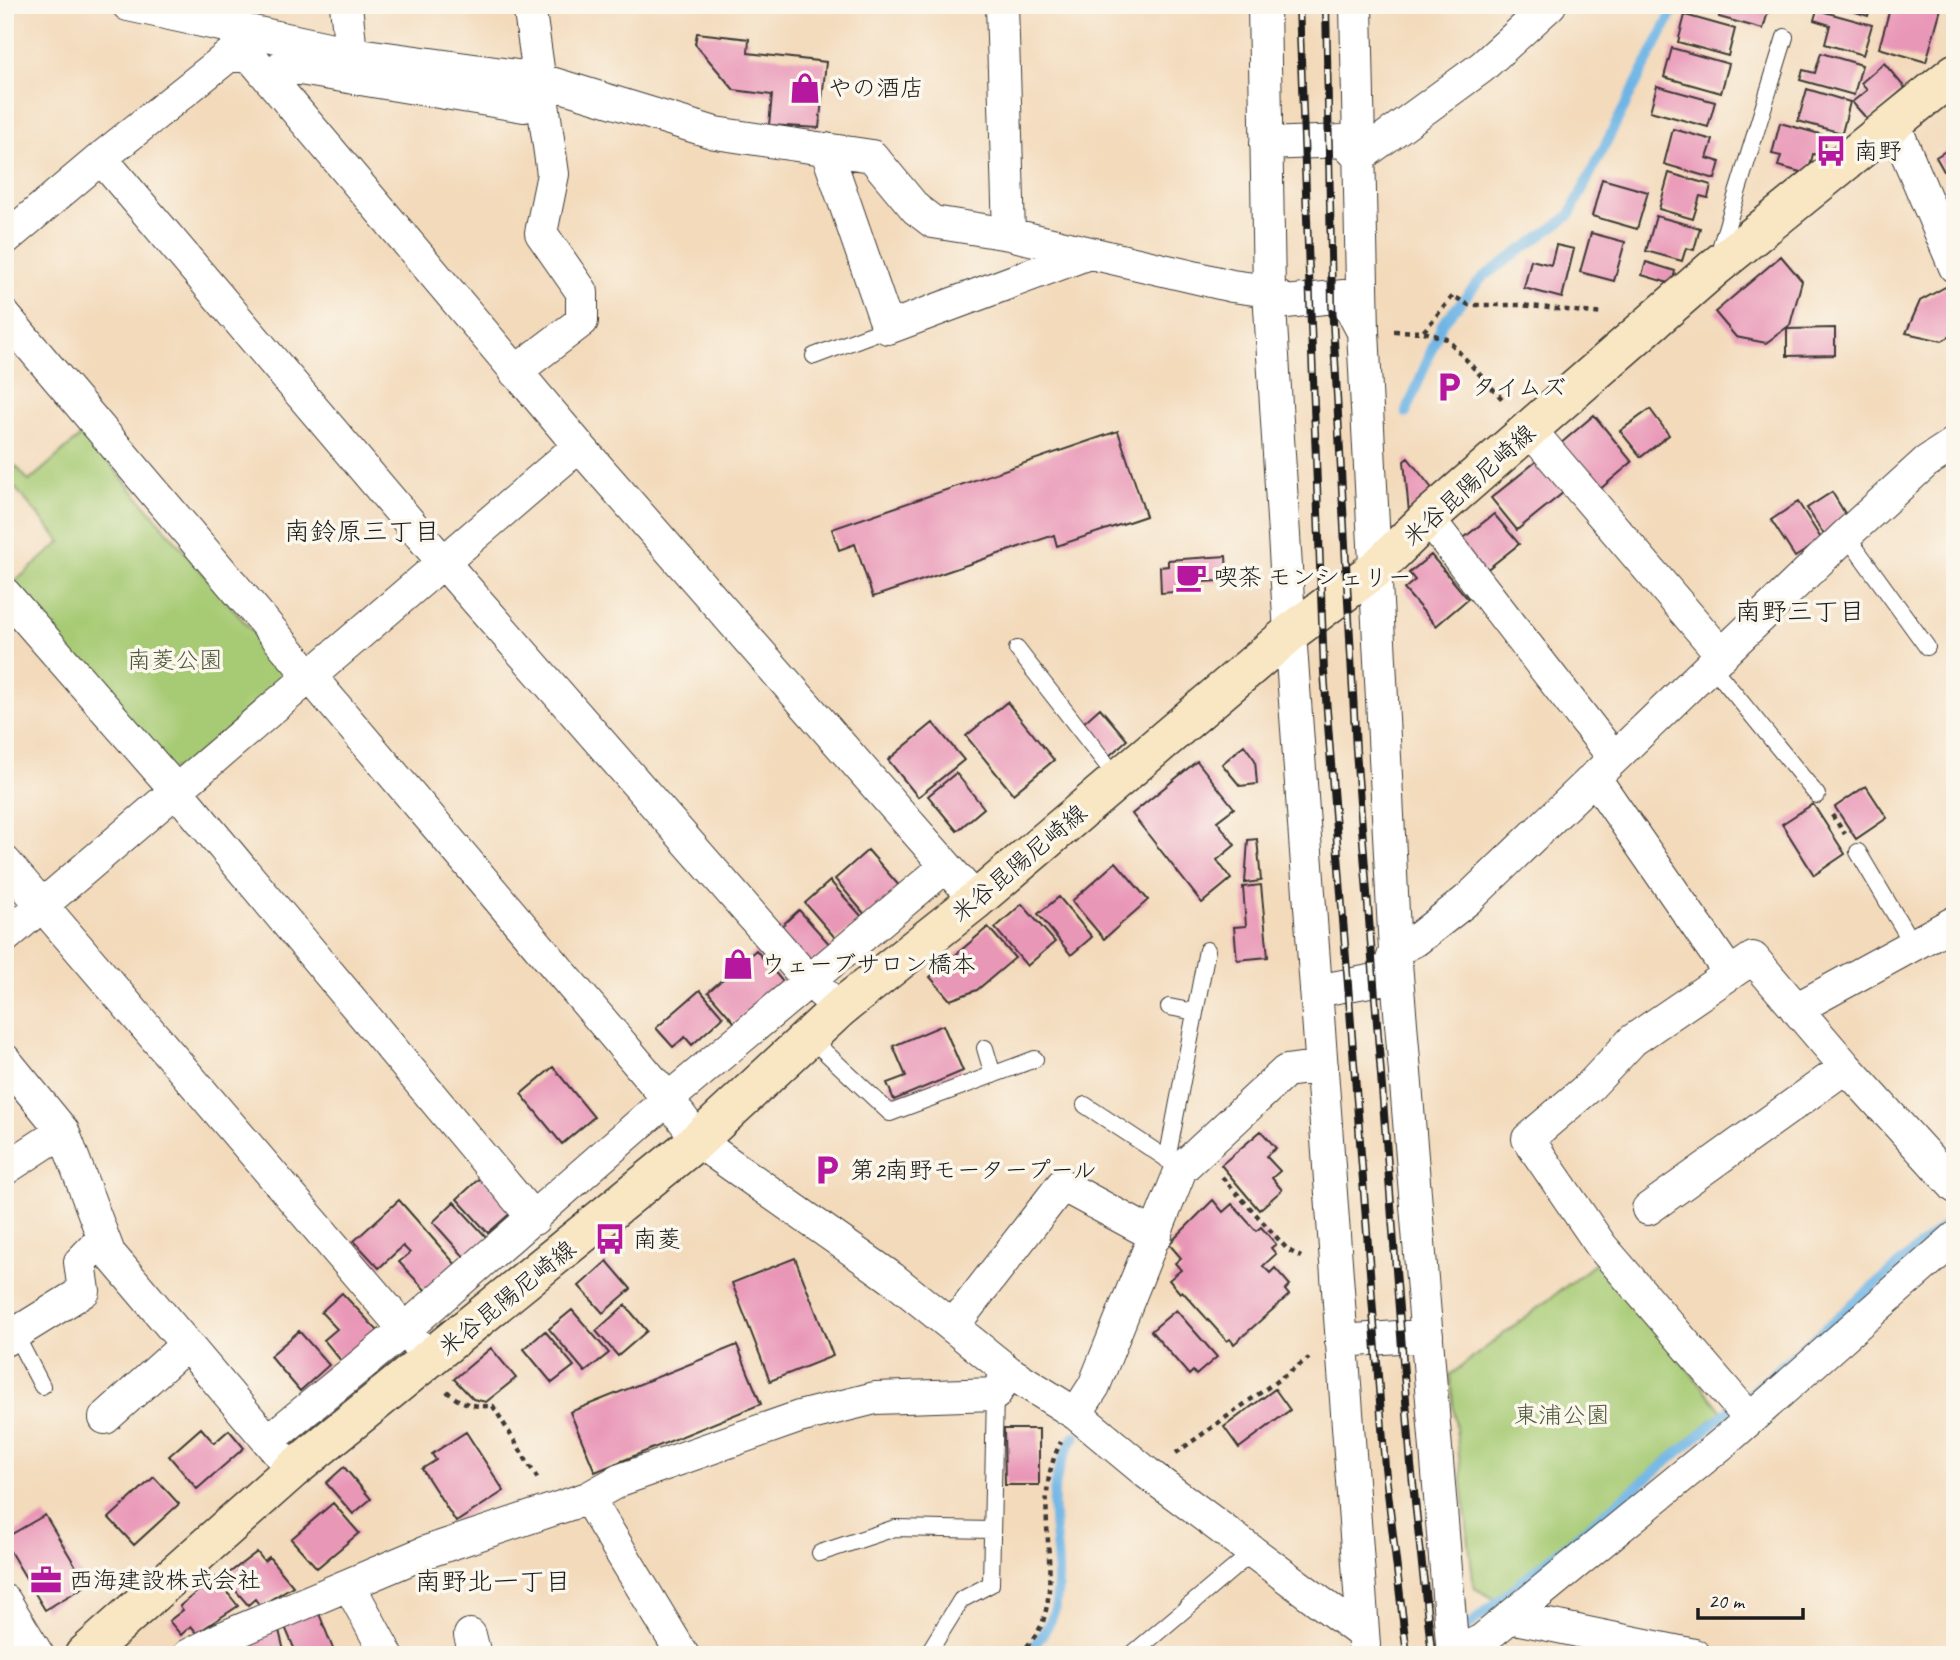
<svg xmlns="http://www.w3.org/2000/svg" width="1960" height="1660" viewBox="0 0 1960 1660" font-family="Caveat,'Klee One',sans-serif">
  <rect width="100%" height="100%" fill="#fbf7ec"/>
  <filter id="ink" filterUnits="userSpaceOnUse"><feTurbulence type="fractalNoise" baseFrequency=".0143" numOctaves="2"/><feDisplacementMap in="SourceGraphic" scale="14" xChannelSelector="R" yChannelSelector="G"/><feConvolveMatrix kernelMatrix="1 2 1 2 8 2 1 2 1" color-interpolation-filters="sRGB"/></filter>
  <filter id="wash" filterUnits="userSpaceOnUse"><feTurbulence type="fractalNoise" baseFrequency=".00686" numOctaves="4" result="noise"/><feDisplacementMap in="SourceGraphic" scale="28" xChannelSelector="R" yChannelSelector="G"/><feGaussianBlur stdDeviation="1.57" result="paint"/><feColorMatrix in="noise" values="0 0 0 0 0 0 0 0 0 0 0 0 0 0 0 0 0 1.4 0 .05"/><feComposite in="paint" operator="in"/></filter>
  <g filter="url(#wash)">
    <rect width="100%" height="100%" fill="#f3dabb"/>
    <path fill="#a7cb75" stroke="#627448" stroke-width="2" d="M84,433L286,671L282,685L180,769H167L11,585L61,542L5,476L16,466L29,481Z
      M1599,1261L1722,1411L1495,1599L1474,1588L1450,1375Z"/>
    <g fill="none" stroke-linecap="round" stroke-linejoin="round">
      <path stroke="#6eb5e5" stroke-width="10" d="M1406,413L1442,324L1483,277L1569,216L1676,5
        M1457,1635L1749,1394L1955,1216
        M1028,1655C1039,1639 1053,1622 1056,1603C1066,1537 1034,1500 1075,1436"/>
    </g>
    <g id="blocks">
      <path fill="#e997b7" d="M1722,5H1770L1763,29L1719,17Z
        M1834,5H1871L1868,16Z
        M1891,5H1942L1926,62L1879,48Z
        M1817,10L1872,25L1863,55L1825,44L1830,25L1814,20Z
        M1685,15L1735,29L1728,56L1678,42Z
        M697,33L749,39L748,53L826,62L819,128L769,125L772,95L734,90L695,44Z
        M1672,48L1729,64L1721,93L1664,77Z
        M1821,53L1862,65L1854,95L1800,80L1803,70L1815,73Z
        M1884,63L1905,88L1868,120L1852,102L1867,90L1861,83Z
        M1657,86L1715,102L1708,127L1650,111Z
        M1807,89L1850,102L1842,133L1798,121Z
        M1780,123L1827,136L1822,156L1813,154L1808,174L1778,166L1781,156L1772,154Z
        M1673,129L1713,140L1707,158L1720,162L1715,179L1664,164Z
        M1955,145V182L1951,184L1936,157Z
        M1669,173L1711,185L1708,198L1700,196L1693,219L1659,209Z
        M1602,179L1648,192L1637,229L1592,216Z
        M1656,216L1700,228L1694,250L1686,248L1682,261L1646,251Z
        M1591,233L1625,242L1614,281L1580,272Z
        M1556,245L1574,249L1562,298L1524,288L1531,260L1551,265Z
        M1781,256L1802,281L1790,325L1766,343L1736,337L1715,312Z
        M1646,262L1675,271L1672,284L1642,275Z
        M1947,286L1955,301V334L1942,341L1906,333L1920,301Z
        M1835,328V355L1787,356V329Z
        M1650,409L1669,435L1641,457L1620,431Z
        M1594,415L1632,462L1599,490L1560,444Z
        M1118,431L1146,516L1057,546L1054,535L873,597L855,544L839,550L832,529Z
        M1408,458L1434,491L1409,512L1404,461Z
        M1538,460L1564,492L1517,530L1491,498Z
        M1832,492L1849,520L1825,536L1807,508Z
        M1798,502L1822,540L1795,557L1771,520Z
        M1494,514L1519,544L1480,575L1455,545Z
        M1431,555L1468,599L1436,626L1404,589L1415,580L1409,573Z
        M1226,556L1227,573H1221V581L1200,582L1201,590L1161,593L1160,567L1168,566V560Z
        M1007,702L1054,760L1013,794L966,736Z
        M1100,708L1127,740L1108,757L1081,725Z
        M933,723L964,760L918,797L888,760Z
        M1244,745L1255,760L1257,784L1240,786L1222,764Z
        M1197,761L1234,808L1217,821L1235,845L1217,860L1231,879L1202,903L1132,814Z
        M956,773L984,808L957,831L928,796Z
        M1866,786L1887,818L1856,839L1835,807Z
        M1813,804L1845,854L1814,875L1782,824Z
        M1257,839L1261,881L1245,883L1248,840Z
        M868,850L901,888L867,917L835,879Z
        M1116,862L1148,900L1104,939L1072,901Z
        M830,881L863,918L837,940L805,903Z
        M1261,885L1268,957L1237,960L1234,927L1246,926L1243,887Z
        M1059,897L1092,937L1071,955L1038,914Z
        M1022,904L1055,942L1027,966L995,928Z
        M799,910L832,947L809,967L777,930Z
        M988,927L1015,958L977,990L950,1000L930,977Z
        M756,950L783,982L735,1023L708,992Z
        M700,990L723,1017L692,1045L685,1037L673,1047L656,1028Z
        M943,1025L963,1071L894,1100L887,1083L906,1076L893,1046Z
        M553,1067L594,1117L562,1144L521,1094Z
        M1261,1131L1276,1148L1266,1156L1280,1171L1272,1178L1282,1190L1259,1210L1221,1165Z
        M482,1176L513,1211L488,1233L457,1199Z
        M399,1200L457,1266L428,1293L399,1262L410,1253L403,1246L379,1268L354,1241Z
        M1213,1200L1223,1212L1232,1204L1256,1231L1261,1227L1276,1244L1271,1248L1276,1254L1263,1266L1270,1273L1275,1268L1290,1285L1285,1290L1289,1295L1234,1344L1230,1339L1227,1341L1182,1291L1180,1293L1169,1280L1181,1270L1175,1263L1181,1258L1169,1244Z
        M454,1202L489,1240L467,1260L433,1222Z
        M795,1258L833,1356L770,1381L732,1283Z
        M607,1261L631,1289L603,1313L579,1286Z
        M342,1293L378,1331L342,1362L324,1340L337,1329L321,1312Z
        M625,1305L647,1331L618,1356L596,1331Z
        M572,1310L609,1353L585,1372L549,1329Z
        M1176,1310L1217,1357L1196,1375L1193,1371L1189,1375L1151,1331Z
        M299,1331L329,1365L300,1391L270,1356Z
        M545,1331L574,1366L552,1383L524,1349Z
        M737,1345L761,1404L595,1472L570,1412Z
        M491,1348L516,1378L486,1402L473,1399L454,1379Z
        M1275,1389L1290,1410L1239,1448L1224,1427Z
        M201,1428L214,1443L229,1430L244,1448L197,1489L169,1456Z
        M1004,1429H1039V1485H1005Z
        M466,1432L504,1491L456,1522L422,1469L436,1460L432,1454Z
        M344,1467L371,1499L353,1514L326,1483Z
        M154,1477L179,1504L134,1545L109,1518Z
        M333,1503L359,1533L317,1568L291,1539Z
        M45,1515L87,1585L45,1610L5,1543V1538Z
        M257,1552L264,1561L269,1557L293,1586L260,1606L255,1599L248,1605L224,1577Z
        M215,1577L238,1606L197,1633L191,1626L181,1635L169,1621L183,1610L180,1606Z
        M316,1606L335,1654L297,1655L282,1620Z
        M278,1626L285,1655H248L244,1642Z"/>
    </g>
  </g>
  <g filter="url(#ink)">
    <use href="#blocks" fill-opacity="0" stroke="#3c3834" stroke-width="2"/>
    <g fill="none" stroke-linecap="round" stroke-linejoin="round">
      <defs>
        <path id="lane" d="M1718,255L1785,37
          M814,356L888,328
          M1846,535L1927,647
          M1017,649L1118,779
          M1711,665L1817,795
          M1858,852L1913,945
          M1169,1007L1195,1012
          M809,1037L890,1113L1035,1059
          M985,1048L993,1075
          M1085,1105L1173,1163
          M1167,1160L1207,950
          M15,1334L42,1386
          M820,1553L895,1528L991,1530
          M927,1655L961,1600L991,1584L995,1394
          M1131,1655L1254,1551"/>
        <path id="street" d="M128,5L351,53L538,79L715,133L872,156L916,209L933,222L1009,234L1232,286L1269,291L1286,302L1344,296L1362,330
          M346,5L351,53
          M1002,5L1009,234
          M1264,5L1269,291L1290,633L1364,1645
          M1356,5L1363,331L1395,951L1453,1655
          M269,78L282,66L524,106L542,100
          M1894,124L1955,267
          M1266,144L1343,141L1359,157L1482,67L1550,5
          M826,149L888,328L1089,253
          M101,158L443,562L809,981L840,1008
          M5,239L101,158L231,54L252,58L579,446L976,900
          M5,316L668,1099L698,1140L716,1154L892,1278L1009,1372L1076,1414L1147,1473L1363,1634
          M515,372L582,321V292L541,233L553,174L529,5
          M1530,430L1722,655
          M1428,518L1614,758
          M5,594L175,789L534,1219
          M1594,777L1730,974
          M5,862L418,1345
          M5,937L579,446
          M1316,991L1386,978L1395,951L1416,940L1467,900L1846,535L1926,462L1955,443
          M1796,1009L1955,922
          M5,1060L63,1131L109,1253L281,1456
          M5,1169L63,1131
          M1648,1209L1846,1067L1955,1187
          M953,1326L1062,1185L1156,1236
          M5,1340L84,1291L80,1262L102,1239
          M1341,1341L1427,1335
          M1076,1414L1094,1386L1181,1169L1286,1071L1322,1066
          M105,1418L186,1345
          M1750,1419L1602,1247L1528,1139L1590,1086L1633,1040L1753,958L1846,1067
          M268,1441L403,1331L668,1099L945,867
          M588,1498L683,1655
          M349,1585L387,1655
          M5,1601L38,1655
          M1510,1617L1694,1655
          M470,1635L475,1655
          M189,1655L222,1638
          M227,1655L222,1638L426,1552L588,1498L620,1480L799,1417L875,1398L995,1394L1009,1372
          M1451,1655L1482,1640L1724,1442L1955,1238"/>
        <path id="secondary" d="M84,1655L292,1470L698,1140L840,1008L976,900L1290,633L1377,568L1428,518L1714,268L1955,73"/>
      </defs>
      <use href="#lane" stroke="#3c3834" stroke-width="18"/>
      <use href="#street" stroke="#3c3834" stroke-width="34"/>
      <use href="#secondary" stroke="#3c3834" stroke-width="41"/>
      <path stroke="#3c3834" stroke-width="4.5" stroke-dasharray="5 5" stroke-linecap="butt" d="M1394,331L1423,332L1453,296L1469,305H1521L1603,314
        M1424,332L1447,339L1505,402
        M1832,815L1845,834
        M1222,1177L1288,1250L1301,1257
        M447,1391C458,1404 476,1407 493,1406L539,1481
        M1176,1453L1309,1358
        M1021,1655C1028,1644 1041,1631 1044,1618C1061,1559 1030,1501 1061,1442"/>
      <use href="#lane" stroke="#fff" stroke-width="16"/>
      <use href="#street" stroke="#fff" stroke-width="32"/>
      <use href="#secondary" stroke="#f9e7c3" stroke-width="38"/>
      <defs>
        <path id="rail" d="M1299,5L1324,672L1385,1467L1407,1655
          M1326,5L1332,303L1356,750L1411,1465L1432,1655"/>
      </defs>
      <use href="#rail" stroke="#1c1c1c" stroke-width="8"/>
      <use href="#rail" stroke="#fbf7ec" stroke-width="5" stroke-dasharray="16" stroke-linecap="butt"/>
    </g>
  </g>
  <defs>
    <symbol id="shop-bare" viewBox="-9 -9 18 18"><path d="M-5-2.5h2.3a2.7 3.5 0 0 1 5.4 0H5L5.5 6h-11ZM-1.5-2.5h3a1.5 2.3 0 0 0-3 0Z" fill="#b5179e" stroke="#fbf7ec" stroke-width="2.5" paint-order="stroke"/></symbol>
    <symbol id="bus-bare" viewBox="-9 -9 18 18"><path d="M-5-6H5V4H4V6H2V4H-2V6H-4V4H-5ZM-3.5-4V0h7V-4ZM-3.5 1.2v1.5H-2V1.2ZM2 1.2v1.5H3.5V1.2Z" fill="#b5179e" stroke="#fbf7ec" stroke-width="2.5" paint-order="stroke"/></symbol>
    <symbol id="parking-bare" viewBox="-9 -9 18 18"><path d="M-3.5-5.5H1a3.5 3.5 0 0 1 0 7H-1V5.5H-3.5ZM-1-3.4V-.6H.8a1.4 1.4 0 0 0 0-2.8Z" fill="#b5179e" stroke="#fbf7ec" stroke-width="2.5" paint-order="stroke"/></symbol>
    <symbol id="cafe-bare" viewBox="-9 -9 18 18"><path d="M-5.5-4.5H6V0H3Q3 3.5 0 3.5H-2.5Q-5.5 3.5-5.5 0ZM3-3.2v2h1.7v-2ZM-6 4.5H4V6H-6Z" fill="#b5179e" stroke="#fbf7ec" stroke-width="2.5" paint-order="stroke"/></symbol>
    <symbol id="office-bare" viewBox="-9 -9 18 18"><path d="M-6-3h4V-5.5h4V-3h4V5H-6ZM-1-4.5V-3h2v-1.5ZM-6 0V1H6V0Z" fill="#b5179e" stroke="#fbf7ec" stroke-width="2.5" paint-order="stroke"/></symbol>
  </defs>
  <g fill-rule="evenodd">
    <use href="#shop-bare" x="783" y="66" width="44" height="44"/>
    <use href="#bus-bare" x="1809" y="129" width="44" height="44"/>
    <use href="#parking-bare" x="1427" y="365" width="44" height="44"/>
    <use href="#cafe-bare" x="1169" y="555" width="44" height="44"/>
    <use href="#shop-bare" x="716" y="942" width="44" height="44"/>
    <use href="#parking-bare" x="805" y="1148" width="44" height="44"/>
    <use href="#bus-bare" x="588" y="1217" width="44" height="44"/>
    <use href="#office-bare" x="24" y="1558" width="44" height="44"/>
  </g>
  <g text-anchor="middle" dominant-baseline="central" stroke-width="7" stroke-linejoin="round" paint-order="stroke">
    <g font-size="24" fill="#1c1c1c" stroke="#fbf7ec" text-anchor="start">
      <text x="828" y="88">やの酒店</text>
      <text x="1854" y="151">南野</text>
      <text x="1472" y="387">タイムズ</text>
      <text x="1214" y="577">喫茶 モンシェリー</text>
      <text x="761" y="964">ウェーブサロン橋本</text>
      <text x="850" y="1170">第2南野モータープール</text>
      <text x="633" y="1239">南菱</text>
      <text x="69" y="1580">西海建設株式会社</text>
    </g>
    <g font-size="24" fill="#1c1c1c" stroke="#fbf7ec">
      <text transform="translate(1469 485) rotate(-42)">米谷昆陽尼崎線</text>
      <text transform="translate(1019 863) rotate(-40)">米谷昆陽尼崎線</text>
      <text transform="translate(507 1298) rotate(-39)">米谷昆陽尼崎線</text>
    </g>
    <g font-size="24" fill="#4d593b" stroke="#fbf7ec">
      <text x="175" y="660">南菱公園</text>
      <text x="1562" y="1415">東浦公園</text>
    </g>
    <g font-size="26" fill="#1c1c1c" stroke="#fbf7ec">
      <text x="362" y="531">南鈴原三丁目</text>
      <text x="1800" y="611">南野三丁目</text>
      <text x="493" y="1581">南野北一丁目</text>
    </g>
  </g>
  <rect width="1960" height="1660" fill="none" stroke="#fbf7ec" stroke-width="28"/>
  <path d="M1698 1608v10h105v-10" fill="none" stroke="#1c1c1c" stroke-width="3.5"/>
  <text x="1708" y="1608" font-size="21" fill="#1c1c1c" stroke="#fbf7ec" stroke-width="5" paint-order="stroke">20 m</text>
</svg>
